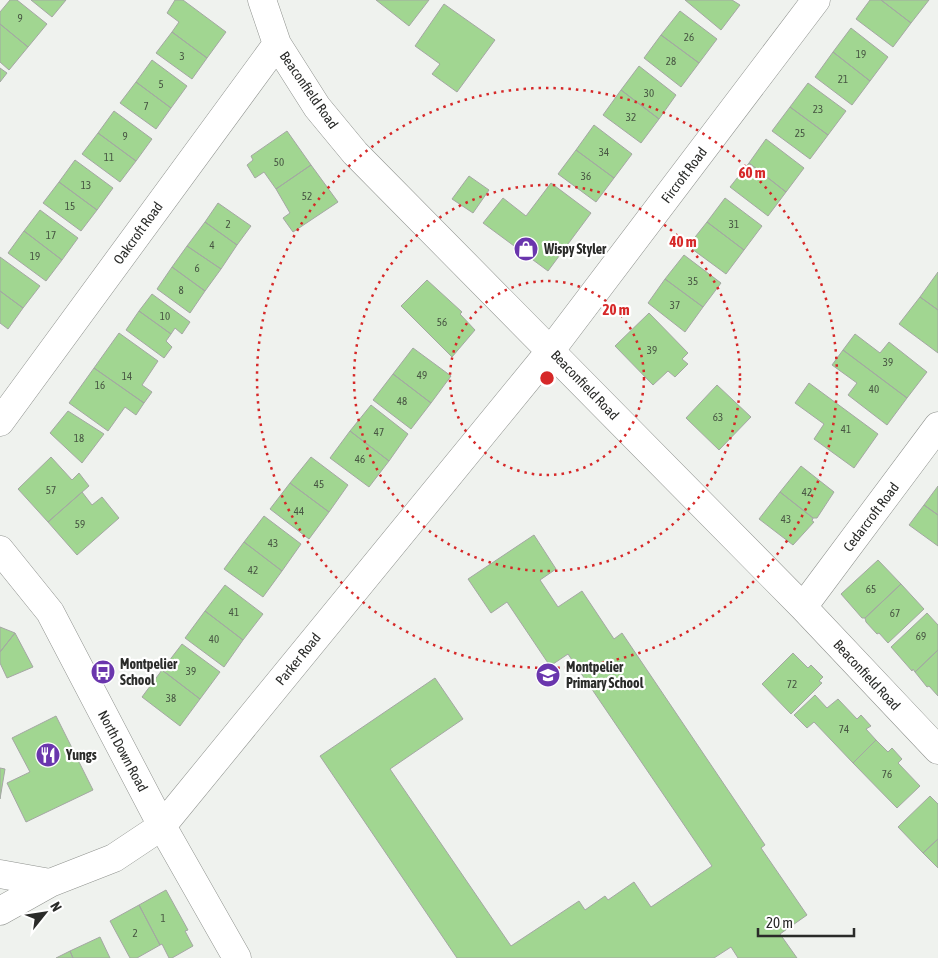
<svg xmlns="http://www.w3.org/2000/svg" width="938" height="958" viewBox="0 0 938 958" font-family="'Asap Condensed',sans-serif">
  <rect width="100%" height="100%" fill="#eff2ee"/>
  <path fill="#a1d691" stroke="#a4a7a3" d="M10,0H17L47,24L28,47L0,24V12Z
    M31,0H66L52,17Z
    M175,0H183L226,32L207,58L172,32L179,22L167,13Z
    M376,0H429L409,26Z
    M685,0H732L740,5L721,30Z
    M870,0H881L911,23L893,47L856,19Z
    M881,0H929L911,23Z
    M444,4L495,40L457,92L432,74L440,64L415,46Z
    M680,11L717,39L699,63L661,35Z
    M0,24L28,47L9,70L0,62Z
    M851,28L888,57L870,81L833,52Z
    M172,32L207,58L192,79L156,53Z
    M661,35L699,63L681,87L644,58Z
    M833,52L870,81L852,105L815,77Z
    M152,60L187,86L171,108L136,82Z
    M639,66L676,95L659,119L621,90Z
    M0,68L7,73L0,82Z
    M136,82L171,108L156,129L120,103Z
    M808,83L846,111L828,135L790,107Z
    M621,90L659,119L641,143L603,115Z
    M790,107L828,135L810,159L772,131Z
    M114,111L152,139L136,161L98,133Z
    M594,125L632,154L614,178L576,150Z
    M287,131L311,165L276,189L264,172L255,178L247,165L253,160L251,156Z
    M98,133L136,161L120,182L82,154Z
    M766,139L804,168L786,192L749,163Z
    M576,150L614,178L596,202L558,174Z
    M75,160L113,188L97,210L59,182Z
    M749,163L786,192L768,216L730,187Z
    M311,165L338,202L293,232L283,218L290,213L276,189Z
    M469,176L489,190L473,213L452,199Z
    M59,182L97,210L81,231L43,203Z
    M551,183L591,213L548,271L483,223L503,198L526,216Z
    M725,198L762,226L744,250L707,222Z
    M218,203L251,226L237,245L205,222Z
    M40,210L78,238L62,260L24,231Z
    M205,222L237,245L221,269L187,246Z
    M707,222L744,250L726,274L688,246Z
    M24,231L62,260L46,281L8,253Z
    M187,246L221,269L205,291L172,267Z
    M684,255L721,283L703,307L665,279Z
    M0,257L40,286L23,308L0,291Z
    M172,267L205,291L190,313L157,289Z
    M938,272V310L920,297Z
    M665,279L703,307L685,332L648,303Z
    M427,280L462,312L460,314L475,330L452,357L401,306Z
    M0,291L23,308L8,329L0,323Z
    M152,294L190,322L182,334L175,328L171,334L139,311Z
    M920,297L938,310V353L899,324Z
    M139,311L171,334L166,341L172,347L164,358L126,330Z
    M649,313L688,353L682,359L688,364L675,377L668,371L653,385L615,346Z
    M119,333L158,361L142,385L152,392L144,403L94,368Z
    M855,334L880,353L889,342L927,372L907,398L843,350Z
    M413,348L451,376L431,403L393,374Z
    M843,350L907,398L887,425L848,395L857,383L832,365Z
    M94,368L144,403L136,415L125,407L108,431L69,403Z
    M393,374L431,403L411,429L373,400Z
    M809,383L878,434L854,468L814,439L824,424L795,403Z
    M717,385L751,417L719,450L686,418Z
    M371,405L408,434L389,461L350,431Z
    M68,411L104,434L82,463L50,433Z
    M350,431L389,461L369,487L330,458Z
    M51,457L72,480L79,473L89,486L48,522L18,489Z
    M311,457L348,485L329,512L290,483Z
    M801,466L834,492L817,518H813L780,492Z
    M290,483L329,512L309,539L270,509Z
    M938,486V515L924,505Z
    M82,492L92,505L102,497L119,518L77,555L48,522Z
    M780,492L813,518L812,521L814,522L793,545L759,519Z
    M924,505L938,515V546L909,525Z
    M264,516L301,544L282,571L244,542Z
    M534,535L556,569L540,580L558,607L582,591L614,639L622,633L765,845L761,848L807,915L780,934L797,958H738L731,947L714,958H457L320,756L435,678L463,719L390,769L511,946L579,901L585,910L605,896L608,900L634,882L651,907L712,866L568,654L550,666L507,602L491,613L468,579Z
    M244,542L282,571L263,597L224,569Z
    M878,560L901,584L865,618H862L841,594Z
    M901,584L924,609L888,643L879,633L877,634L866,622L865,618Z
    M225,585L263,614L243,640L205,611Z
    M205,611L243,640L224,667L185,638Z
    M927,613L938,625V650L915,672L913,669L912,671L891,647Z
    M0,627L15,633L0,652Z
    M15,633L33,667L7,678L0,663V652Z
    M182,644L220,672L200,699L162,670Z
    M938,650V696L929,686L927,687L915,672Z
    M793,653L808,668L811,665L823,677L819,681L822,683L791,714L762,684Z
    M162,670L200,699L180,726L142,697Z
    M815,695L827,708L838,699L857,719L861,715L871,726L866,729L876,740L853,763L814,722L807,728L794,715Z
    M56,716L93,790L26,822L7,783L30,772L12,738Z
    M876,740L888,752L892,748L902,759L898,763L920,786L897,808L853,763Z
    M0,768L5,769L0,799Z
    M930,796L938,804V839L923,853L898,827Z
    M938,839V868L923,853Z
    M166,890L188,930L185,931L193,946L172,958H169L162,944L160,945L139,905Z
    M139,905L160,945L137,958H130L110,921Z
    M100,937L110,958H73L70,951Z
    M70,951L73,958H56Z"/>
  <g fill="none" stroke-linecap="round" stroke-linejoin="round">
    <defs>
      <path id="minor" d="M262,0L277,44L317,107L355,153L803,607L938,750
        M0,422L277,44
        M0,550L50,612L162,826L237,958
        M803,607L938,426
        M0,874L50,883
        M0,911L50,883L114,858L162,826L551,350L816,0"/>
    </defs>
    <use href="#minor" stroke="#8f928e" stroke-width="29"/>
    <use href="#minor" stroke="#fff" stroke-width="28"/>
  </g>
  <g fill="none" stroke="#d62828" stroke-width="2.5" stroke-dasharray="2.5 5">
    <circle cx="547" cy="378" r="97"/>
    <circle cx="547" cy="378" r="193"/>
    <circle cx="547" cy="378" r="290"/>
  </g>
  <defs>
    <symbol id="shop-disc" viewBox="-11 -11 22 22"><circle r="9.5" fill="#6a36ad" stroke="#fff"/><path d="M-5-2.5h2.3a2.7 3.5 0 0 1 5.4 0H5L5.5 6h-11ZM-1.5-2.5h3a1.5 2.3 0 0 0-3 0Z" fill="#fff"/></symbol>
    <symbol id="bus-disc" viewBox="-11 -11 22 22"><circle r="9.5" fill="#6a36ad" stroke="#fff"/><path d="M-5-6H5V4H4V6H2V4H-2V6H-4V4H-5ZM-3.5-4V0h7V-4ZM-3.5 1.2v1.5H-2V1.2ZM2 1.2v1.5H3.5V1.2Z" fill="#fff"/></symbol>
    <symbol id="school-disc" viewBox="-11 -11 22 22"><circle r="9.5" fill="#6a36ad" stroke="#fff"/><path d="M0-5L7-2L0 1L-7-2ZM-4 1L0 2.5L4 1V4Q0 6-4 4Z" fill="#fff"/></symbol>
    <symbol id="restaurant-disc" viewBox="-11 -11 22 22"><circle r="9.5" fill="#6a36ad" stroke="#fff"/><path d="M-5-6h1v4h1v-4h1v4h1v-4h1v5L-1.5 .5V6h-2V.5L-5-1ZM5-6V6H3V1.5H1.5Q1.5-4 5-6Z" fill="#fff"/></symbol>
  </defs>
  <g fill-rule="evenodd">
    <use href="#shop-disc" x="512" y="235" width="28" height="28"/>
    <use href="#bus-disc" x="89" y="658" width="28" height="28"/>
    <use href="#school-disc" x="534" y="661" width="28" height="28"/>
    <use href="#restaurant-disc" x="34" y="741" width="28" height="28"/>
  </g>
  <g text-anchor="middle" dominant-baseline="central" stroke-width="4.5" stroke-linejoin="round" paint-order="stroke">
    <g font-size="11" fill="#485643">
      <text x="20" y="18">9</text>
      <text x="689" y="37">26</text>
      <text x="861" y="54">19</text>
      <text x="182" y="56">3</text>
      <text x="671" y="61">28</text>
      <text x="843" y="79">21</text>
      <text x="161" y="84">5</text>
      <text x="649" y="93">30</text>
      <text x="146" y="106">7</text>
      <text x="818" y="109">23</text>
      <text x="631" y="117">32</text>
      <text x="800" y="133">25</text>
      <text x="125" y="136">9</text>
      <text x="604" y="152">34</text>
      <text x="109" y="157">11</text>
      <text x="279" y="162">50</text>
      <text x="586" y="176">36</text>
      <text x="86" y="185">13</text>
      <text x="307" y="196">52</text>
      <text x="70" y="206">15</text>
      <text x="228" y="224">2</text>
      <text x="734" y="224">31</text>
      <text x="51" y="235">17</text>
      <text x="212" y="245">4</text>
      <text x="35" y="256">19</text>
      <text x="197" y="268">6</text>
      <text x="693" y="281">35</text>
      <text x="181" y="290">8</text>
      <text x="675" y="305">37</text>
      <text x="165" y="316">10</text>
      <text x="442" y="322">56</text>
      <text x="652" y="350">39</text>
      <text x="888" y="362">39</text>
      <text x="422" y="375">49</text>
      <text x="127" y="376">14</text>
      <text x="100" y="385">16</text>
      <text x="874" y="389">40</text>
      <text x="402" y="401">48</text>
      <text x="718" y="417">63</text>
      <text x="846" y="429">41</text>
      <text x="379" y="432">47</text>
      <text x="79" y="438">18</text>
      <text x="360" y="459">46</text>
      <text x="319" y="484">45</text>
      <text x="51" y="490">57</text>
      <text x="807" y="492">42</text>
      <text x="299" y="511">44</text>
      <text x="786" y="519">43</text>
      <text x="80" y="524">59</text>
      <text x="273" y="543">43</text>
      <text x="253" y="570">42</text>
      <text x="871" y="589">65</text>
      <text x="234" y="612">41</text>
      <text x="895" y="613">67</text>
      <text x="921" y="636">69</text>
      <text x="214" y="639">40</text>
      <text x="191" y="671">39</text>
      <text x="792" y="684">72</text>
      <text x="171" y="698">38</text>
      <text x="844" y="729">74</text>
      <text x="887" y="774">76</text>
      <text x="163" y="918">1</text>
      <text x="135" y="933">2</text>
    </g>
    <g font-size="14" fill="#2a2b29" stroke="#fff">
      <text transform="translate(309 90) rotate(55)">Beaconfield Road</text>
      <text transform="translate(684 175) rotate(-53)">Fircroft Road</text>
      <text transform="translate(138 233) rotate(-54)">Oakcroft Road</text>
      <text transform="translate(585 385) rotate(46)">Beaconfield Road</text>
      <text transform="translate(871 517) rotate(-53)">Cedarcroft Road</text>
      <text transform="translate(298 659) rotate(-51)">Parker Road</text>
      <text transform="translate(867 675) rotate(47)">Beaconfield Road</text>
      <text transform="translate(123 751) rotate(62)">North Down Road</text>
    </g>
    <g font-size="14" font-weight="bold" fill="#2a2b29" stroke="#fff" text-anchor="start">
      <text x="544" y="249">Wispy Styler</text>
      <text x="120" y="664">Montpelier<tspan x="120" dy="16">School</tspan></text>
      <text x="566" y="667">Montpelier<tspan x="566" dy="16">Primary School</tspan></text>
      <text x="66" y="755">Yungs</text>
    </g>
  </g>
  <circle cx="547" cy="378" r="8" fill="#d62828" stroke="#fff" stroke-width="2.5"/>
  <g font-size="15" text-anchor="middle" font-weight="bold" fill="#d62828" stroke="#fff" stroke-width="4.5" stroke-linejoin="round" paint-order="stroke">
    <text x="752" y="178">60 m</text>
    <text x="683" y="247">40 m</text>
    <text x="616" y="315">20 m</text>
  </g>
  <g transform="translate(45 913) rotate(60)" stroke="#ffffff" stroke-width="4" paint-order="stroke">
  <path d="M0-4L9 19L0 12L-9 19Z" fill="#2a2b29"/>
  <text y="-8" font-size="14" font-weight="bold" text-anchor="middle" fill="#2a2b29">N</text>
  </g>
  <path d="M758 928v8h96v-8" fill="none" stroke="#2a2b29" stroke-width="2.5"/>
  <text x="766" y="928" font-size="15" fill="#2a2b29" stroke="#ffffff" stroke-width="4" paint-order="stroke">20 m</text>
</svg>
